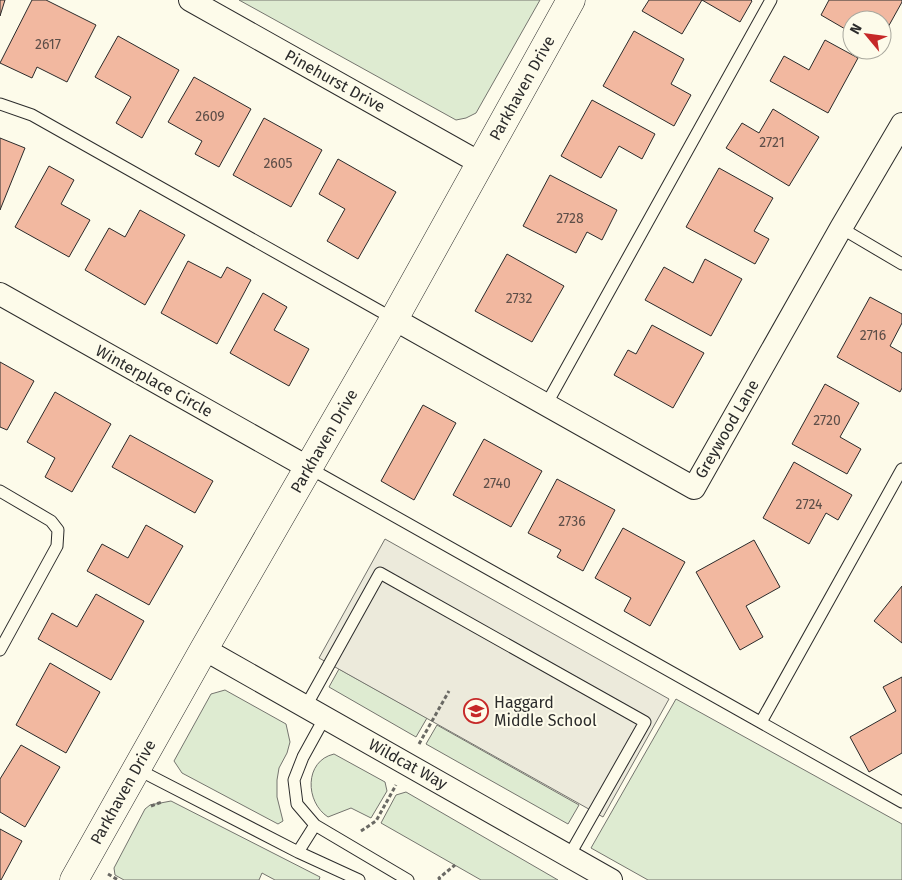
<svg xmlns="http://www.w3.org/2000/svg" width="902" height="880" viewBox="0 0 902 880" font-family="'Fira Sans',sans-serif">
  <rect width="100%" height="100%" fill="#fdfbea"/>
  <path fill="#deebd1" stroke="#74746e" d="M239,0H540L476,113L466,118L456,120Z
    M339,669L427,718L416,737L329,687Z
    M225,690L286,724L290,742L287,753L279,768L277,780V797L283,821L278,824L182,773L174,761L211,694Z
    M676,699L902,824V880H648L591,848Z
    M437,725L579,805L568,824L426,744Z
    M334,754L385,782L387,791L371,818L351,808L328,817C305,802 304,761 334,754Z
    M406,792L558,880H481L381,823L396,795Z
    M171,801L320,877L319,880H275L262,873L259,880H124L115,875L114,868L145,809L150,805Z"/>
  <path fill="#eceadb" stroke="#74746e" d="M385,539L669,699L603,817L319,658Z"/>
  <path fill="#f2b8a0" stroke="#2b2b2b" d="M0,0H5L0,16Z
    M32,0H46L96,25L67,82L37,67L32,78L0,63Z
    M649,0H751L752,1L740,22L702,0L682,34L642,11Z
    M829,0H902V2L882,38V20H852V33L821,15Z
    M634,31L684,59L671,84L691,95L674,126L603,86Z
    M118,36L179,70L142,138L116,123L131,97L95,77Z
    M825,40L858,58L828,113L770,81L784,56L809,70Z
    M194,77L251,109L219,167L195,154L202,141L168,122Z
    M592,100L655,134L642,159L619,146L601,178L561,156Z
    M773,109L819,137L789,186L726,148L742,123L759,133Z
    M264,118L322,150L291,207L233,175Z
    M0,138L25,148L0,210Z
    M338,159L396,192L358,259L327,241L345,209L319,194Z
    M49,166L74,180L61,204L90,220L69,257L15,227Z
    M719,168L773,198L754,231L769,239L755,264L686,227Z
    M550,175L617,210L602,240L587,232L576,253L523,226Z
    M140,210L185,235L145,305L85,270L109,228L125,237Z
    M507,254L564,286L532,342L475,311Z
    M705,259L742,279L711,336L645,300L664,267L693,283Z
    M188,261L221,278L227,267L251,280L217,344L161,313Z
    M263,293L287,307L274,330L309,349L289,386L230,353Z
    M870,297L902,314V323L890,346L902,353V388L900,392L837,357Z
    M652,325L704,353L673,408L614,375L628,350L636,354Z
    M0,362L34,381L7,430L0,427Z
    M825,384L859,403L840,437L861,449L847,474L792,444Z
    M55,392L111,424L72,492L45,477L55,458L27,442Z
    M423,405L456,423L414,500L381,481Z
    M130,435L213,481L195,513L112,467Z
    M484,439L542,471L511,527L453,495Z
    M794,462L852,495L838,520L826,513L809,544L763,518Z
    M557,479L615,510L583,571L557,557L561,550L528,533Z
    M146,525L183,546L149,605L87,571L102,544L128,558Z
    M623,528L685,562L650,626L624,611L631,598L595,578Z
    M754,540L780,587L746,606L763,637L740,650L696,572Z
    M902,586V643L874,621Z
    M96,594L144,621L111,680L38,639L52,613L77,627Z
    M50,663L100,692L66,753L16,725Z
    M902,677V753L869,772L850,737L896,711L883,687Z
    M21,745L60,767L25,827L0,812V779Z
    M0,829L22,841L1,880H0Z"/>
  <g fill="none" stroke-linecap="round" stroke-linejoin="round">
    <defs>
      <path id="service" d="M0,104L32,115L394,319
        M841,228L902,264
        M546,405L771,0
        M309,468L902,802
        M0,491L51,521L58,530L57,546L0,650
        M306,706L380,573L645,722L569,856
        M325,717L303,757L294,780L297,804L315,825L408,880
        M761,722L902,469
        M137,769L298,852L359,880
        M298,852L315,825"/>
      <path id="minor" d="M190,0L480,163
        M0,294L309,468
        M394,319L694,488L841,228L902,124
        M204,649L611,880"/>
      <path id="tertiary" d="M74,880L204,649L394,319L571,0"/>
    </defs>
    <use href="#service" stroke="#2b2b2b" stroke-width="13"/>
    <use href="#minor" stroke="#2b2b2b" stroke-width="24"/>
    <use href="#tertiary" stroke="#2b2b2b" stroke-width="29"/>
    <path stroke="#6a6964" stroke-width="3" stroke-dasharray="4 2.5" stroke-linecap="butt" d="M419,744L449,691
      M151,806L162,802
      M361,831L376,821L396,785
      M108,874L118,880
      M440,880L439,878L455,865"/>
    <use href="#service" stroke="#fdfbea" stroke-width="11"/>
    <use href="#minor" stroke="#fdfbea" stroke-width="22"/>
    <use href="#tertiary" stroke="#fdfbea" stroke-width="28"/>
  </g>
  <defs>
    <symbol id="school-ring" viewBox="-11 -11 22 22"><circle r="9.5" fill="#fdfbea" stroke="#c62828" stroke-width="1.5"/><path d="M0-5L7-2L0 1L-7-2ZM-4 1L0 2.5L4 1V4Q0 6-4 4Z" fill="#c62828"/></symbol>
  </defs>
  <g fill-rule="evenodd">
    <use href="#school-ring" x="462" y="697" width="28" height="28"/>
  </g>
  <g text-anchor="middle" dominant-baseline="central" stroke-width="4" stroke-linejoin="round" paint-order="stroke">
    <g font-size="14" fill="#5d4e48">
      <text x="48" y="44">2617</text>
      <text x="210" y="116">2609</text>
      <text x="772" y="142">2721</text>
      <text x="278" y="163">2605</text>
      <text x="570" y="218">2728</text>
      <text x="519" y="298">2732</text>
      <text x="873" y="335">2716</text>
      <text x="827" y="420">2720</text>
      <text x="497" y="483">2740</text>
      <text x="809" y="504">2724</text>
      <text x="572" y="521">2736</text>
    </g>
    <g font-size="16" fill="#2b2b2b" stroke="#fdfbea">
      <text transform="translate(335 81) rotate(29)">Pinehurst Drive</text>
      <text transform="translate(522 88) rotate(-61)">Parkhaven Drive</text>
      <text transform="translate(154 381) rotate(29)">Winterplace Circle</text>
      <text transform="translate(727 429) rotate(-60)">Greywood Lane</text>
      <text transform="translate(324 441) rotate(-60)">Parkhaven Drive</text>
      <text transform="translate(408 764) rotate(29)">Wildcat Way</text>
      <text transform="translate(123 792) rotate(-61)">Parkhaven Drive</text>
    </g>
    <g font-size="16" fill="#2b2b2b" stroke="#fdfbea" text-anchor="start">
      <text x="494" y="702">Haggard<tspan x="494" dy="18">Middle School</tspan></text>
    </g>
  </g>
  <g transform="translate(867 35) rotate(299)"><circle r="24" fill="#fdfbea" stroke="#a9a89e"/>
  <path d="M0-4L9 19L0 12L-9 19Z" fill="#c62828"/>
  <text y="-8" font-size="14" font-weight="bold" text-anchor="middle" fill="#2b2b2b">N</text>
  </g>
</svg>
